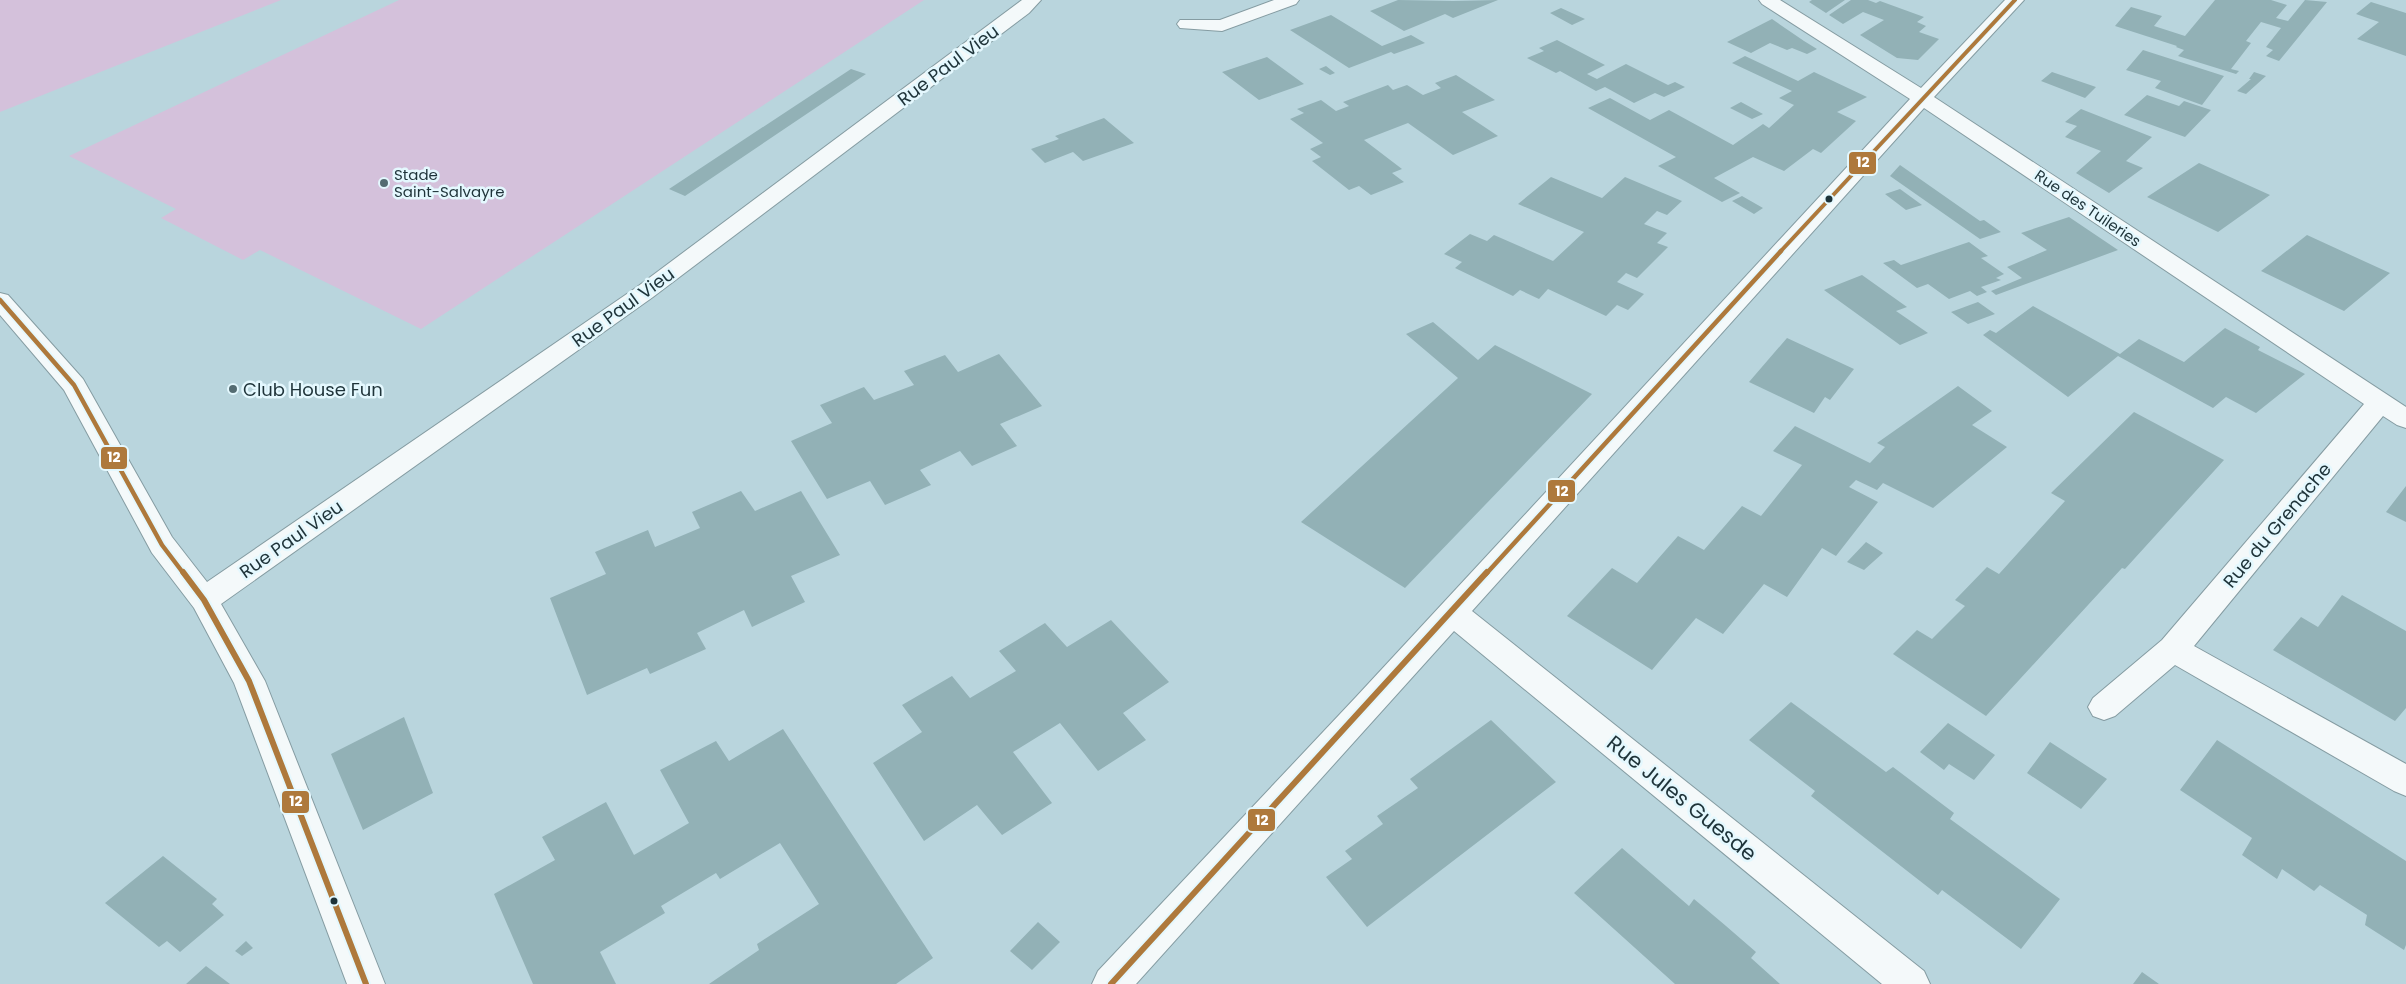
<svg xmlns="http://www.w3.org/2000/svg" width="2406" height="984" viewBox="0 0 2406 984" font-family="Poppins,sans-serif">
  <rect width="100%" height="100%" fill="#b9d5dd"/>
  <path fill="#d4c1db" d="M0,0H281L0,112Z
    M399,0H924L421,329L260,250L243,260L161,218L176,209L69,156Z"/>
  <path fill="#92b1b6" d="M1398,0L1453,1L1498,0L1453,18L1445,14L1404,31L1370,11Z
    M1812,0H1845L1826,13L1809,2Z
    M1851,0H1868L1876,3L1880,1L1924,17L1917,22L1926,26L1919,32L1939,39L1918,60L1897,58L1860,35L1884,20L1863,12L1843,24L1829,15Z
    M2215,0H2271L2287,5L2276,18L2288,21L2305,0L2327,2L2279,61L2266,56L2273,50L2266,47L2281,28L2261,22L2246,41L2251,43L2231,69L2239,71L2236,74L2178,56L2184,50L2176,47L2177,46L2115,26L2131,7L2162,16L2154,26L2185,36Z
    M2371,2L2406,13V56L2357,39L2379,22L2356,14Z
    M1561,8L1585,19L1572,25L1550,13Z
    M1331,15L1382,46L1411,35L1425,43L1394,54L1391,52L1349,68L1290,30Z
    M1772,19L1804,41L1817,49L1807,54L1792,48L1787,50L1770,43L1751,53L1727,42Z
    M1557,40L1605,65L1587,74L1597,79L1626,64L1668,85L1675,82L1685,87L1664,97L1655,93L1634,103L1605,87L1596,91L1560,71L1556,73L1527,58L1544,51L1539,48Z
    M2143,50L2224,76L2202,105L2155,88L2161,81L2126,70Z
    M1745,56L1798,81L1814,72L1867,97L1837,112L1856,121L1821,153L1813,149L1784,171L1753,157L1714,178L1740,193L1722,202L1658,166L1676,157L1588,108L1610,98L1650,120L1669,110L1733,145L1763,124L1769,128L1794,105L1779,98L1792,91L1732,63Z
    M1267,57L1304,84L1259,100L1222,72Z
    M1326,66L1335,73L1330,75L1319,69Z
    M851,69L866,74L685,196L669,189Z
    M2052,72L2096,87L2085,98L2041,81Z
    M2254,72L2266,76L2246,94L2237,91L2251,79H2249Z
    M1456,75L1495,100L1462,112L1498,136L1453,155L1408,123L1364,140L1402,169L1392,173L1404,182L1371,195L1359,186L1349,190L1312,161L1321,157L1310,149L1323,143L1290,119L1304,113L1297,109L1321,100L1336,111L1349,106L1343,102L1388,85L1393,90L1407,85L1423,95L1441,88L1435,83Z
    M2147,95L2179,106L2184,101L2211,110L2185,137L2124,115Z
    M1741,102L1763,114L1752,119L1730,108Z
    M2081,109L2152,137L2126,161L2143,168L2109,193L2076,173L2101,151L2065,137L2077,126L2065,122Z
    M1104,118L1134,143L1083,161L1073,152L1045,163L1031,149L1059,139L1055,136Z
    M2199,163L2270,195L2218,232L2147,197Z
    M1900,165L1980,221L1984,220L2001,232L1980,239L1890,176Z
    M1551,177L1602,198L1625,177L1682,201L1667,215L1657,211L1644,224L1667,233L1657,243L1668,247L1637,278L1626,273L1617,282L1644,294L1628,310L1617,305L1606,316L1548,289L1539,299L1520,290L1513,296L1455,268L1462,262L1444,254L1470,234L1487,241L1494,235L1553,261L1584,232L1518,204Z
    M1900,189L1922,205L1906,210L1885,194Z
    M1742,196L1763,208L1754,214L1732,201Z
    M2069,217L2118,250L1996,295L1991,291L2022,278L2007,267L2047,250L2021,233Z
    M2307,235L2344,252L2390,273L2344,311L2261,271Z
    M1969,242L1988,256L1981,258L2004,274L1996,278L2001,280L1981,287L1987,292L1977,296L1970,291L1949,299L1928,284L1917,288L1883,263L1894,260L1901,265Z
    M1862,275L1907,307L1896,311L1928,333L1900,345L1824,290Z
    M1978,302L1995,314L1968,324L1951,312Z
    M2033,306L2120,354L2139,339L2184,362L2225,328L2260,347L2258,350L2305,374L2256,413L2226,397L2213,408L2118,356L2068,397L1983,335L1990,330L1996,333Z
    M1433,322L1478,360L1495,345L1592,394L1405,588L1301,522L1458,378L1406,334Z
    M1787,338L1854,369L1830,400L1825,397L1814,413L1749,382Z
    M999,354L1042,406L1000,424L1017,446L972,466L960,451L920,470L931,485L885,505L870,481L827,499L791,441L832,423L820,405L864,387L874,400L914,385L904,371L945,355L958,372Z
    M1958,386L1992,411L1972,425L2007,447L1933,508L1883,483L1877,490L1856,480L1849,487L1878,502L1836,556L1822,548L1787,597L1764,584L1723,634L1696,618L1652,670L1567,616L1612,568L1637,583L1678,536L1704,550L1742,506L1761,516L1802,465L1773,451L1795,426L1870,463L1885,447L1877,443Z
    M2134,412L2224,460L2125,569L2122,568L1986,716L1893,654L1917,630L1932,639L1965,606L1955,600L1987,567L1999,574L2065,501L2051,493Z
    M2406,486V522L2386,512Z
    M741,491L755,511L801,491L840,555L791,576L805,602L752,627L744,610L697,633L706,649L650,674L647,668L587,695L550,598L606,574L595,552L648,530L655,547L700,528L692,512Z
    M1866,542L1883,553L1864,570L1847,562Z
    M2342,595L2406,631V708L2395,721L2273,650L2301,617L2318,627Z
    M1111,620L1169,682L1123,713L1146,740L1098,771L1060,723L1013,752L1052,803L1002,835L977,805L924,841L873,763L922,732L902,705L952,676L970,698L1016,671L999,651L1045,623L1067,647Z
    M1791,702L1886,772L1893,767L1954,813L1950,819L2060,899L2021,949L1942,890L1938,895L1811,796L1815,791L1749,740Z
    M404,717L433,793L363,830L331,754Z
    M1491,720L1556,782L1367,927L1326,877L1352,859L1345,851L1383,824L1377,816L1418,788L1410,779Z
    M1948,723L1995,755L1974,780L1949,764L1944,770L1920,752Z
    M783,729L933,958L896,984H709L759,950L757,944L819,904L780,843L720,879L716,873L661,906L665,913L600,952L616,984H533L494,894L555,860L542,837L606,802L634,855L689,823L660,770L716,741L729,761Z
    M2217,740L2406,861V945L2404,950L2365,925L2367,915L2320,885L2314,891L2282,869L2277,879L2242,855L2252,838L2180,790Z
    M2050,742L2107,779L2081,809L2027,773Z
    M1622,848L1689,906L1694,899L1726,926L1756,952L1751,958L1780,984H1675L1574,893Z
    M163,856L217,899L212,904L224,915L180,952L167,941L159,947L105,903Z
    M1038,922L1060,942L1032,970L1010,951Z
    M246,941L253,948L242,956L235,951Z
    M206,966L230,984H186Z
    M2142,972L2159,984H2133Z"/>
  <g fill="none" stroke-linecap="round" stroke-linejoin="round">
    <defs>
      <path id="minor" d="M1022,0H1041L1029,13L653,297L221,604L265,681L385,984H347L234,683L194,608L152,553L64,390L0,315V293L8,295L83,379L172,537L207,582L637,287Z
        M1274,0H1299L1296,4L1222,31L1180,28L1177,24L1180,20H1220Z
        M1759,0H1780L1921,88L2005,0H2024L1934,97L2406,407V428L2397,425L2383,416L2194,646L2406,764V796L2394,791L2175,665L2115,716L2104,720L2093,716L2088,707L2093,698L2162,640L2364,404L1924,108L1472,611L1924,971L1930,984H1882L1454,631L1136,984H1092L1098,971L1356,697L1910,99L1762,4Z"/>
    </defs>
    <use href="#minor" stroke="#859ca2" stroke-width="2"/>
    <use href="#minor" fill="#f4f9fa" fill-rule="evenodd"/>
    <defs>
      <path id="bus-1-far2" d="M1780,252L2015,0"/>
      <path id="bus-1-far1" d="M0,300L74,385L162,545L184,574
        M1486,574L1781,251"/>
      <path id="bus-1" d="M183,572L204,600L249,681L366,984
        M1111,984L1487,572"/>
    </defs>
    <use href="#bus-1-far2" stroke="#e4f8fe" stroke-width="6"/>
    <use href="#bus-1-far1" stroke="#e4f8fe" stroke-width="8"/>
    <use href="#bus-1" stroke="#e4f8fe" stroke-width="10"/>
    <use href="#bus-1-far2" stroke="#ae793c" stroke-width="4"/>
    <use href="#bus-1-far1" stroke="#ae793c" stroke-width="4.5"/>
    <use href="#bus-1" stroke="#ae793c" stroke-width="6"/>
  </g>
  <g fill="#546c72" stroke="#e4f8fe" stroke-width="2">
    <circle cx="384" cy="183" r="5"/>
    <circle cx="233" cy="389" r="5"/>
  </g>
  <g fill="#1e3339" stroke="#e4f8fe" stroke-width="2">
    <circle cx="1829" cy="199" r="4.5"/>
    <circle cx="334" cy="901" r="4.5"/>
  </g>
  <g text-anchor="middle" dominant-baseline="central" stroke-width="5" stroke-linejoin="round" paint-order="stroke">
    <g font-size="15" fill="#1e3339" stroke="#e4f8fe" text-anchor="start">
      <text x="394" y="174">Stade<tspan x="394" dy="17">Saint-Salvayre</tspan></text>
    </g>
    <g font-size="15" fill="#1e3339" stroke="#e4f8fe">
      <text transform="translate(2088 208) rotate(34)">Rue des Tuileries</text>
    </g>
    <g font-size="18" fill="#1e3339" stroke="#e4f8fe">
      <text transform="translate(948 65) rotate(-37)">Rue Paul Vieu</text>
      <text transform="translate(623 307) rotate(-36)">Rue Paul Vieu</text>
      <text transform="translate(2277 525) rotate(-50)">Rue du Grenache</text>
      <text transform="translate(291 539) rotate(-35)">Rue Paul Vieu</text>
    </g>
    <g font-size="18" fill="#1e3339" stroke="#e4f8fe" text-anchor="start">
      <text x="243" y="389">Club House Fun</text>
    </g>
    <g font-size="21" fill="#1e3339" stroke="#e4f8fe">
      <text transform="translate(1682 798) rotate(39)">Rue Jules Guesde</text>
    </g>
  </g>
  <g stroke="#e4f8fe" stroke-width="2">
    <rect x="1848" y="151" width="29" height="24" rx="5" fill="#ae793c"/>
    <rect x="100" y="446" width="28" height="24" rx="5" fill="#ae793c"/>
    <rect x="1547" y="479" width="29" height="24" rx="5" fill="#ae793c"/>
    <rect x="281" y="790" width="29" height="24" rx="5" fill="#ae793c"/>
    <rect x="1247" y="808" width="29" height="24" rx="5" fill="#ae793c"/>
  </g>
  <g font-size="14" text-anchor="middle" font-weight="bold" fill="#fff">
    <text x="1863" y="167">12</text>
    <text x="114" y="462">12</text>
    <text x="1562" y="496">12</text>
    <text x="296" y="806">12</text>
    <text x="1262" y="825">12</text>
  </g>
</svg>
